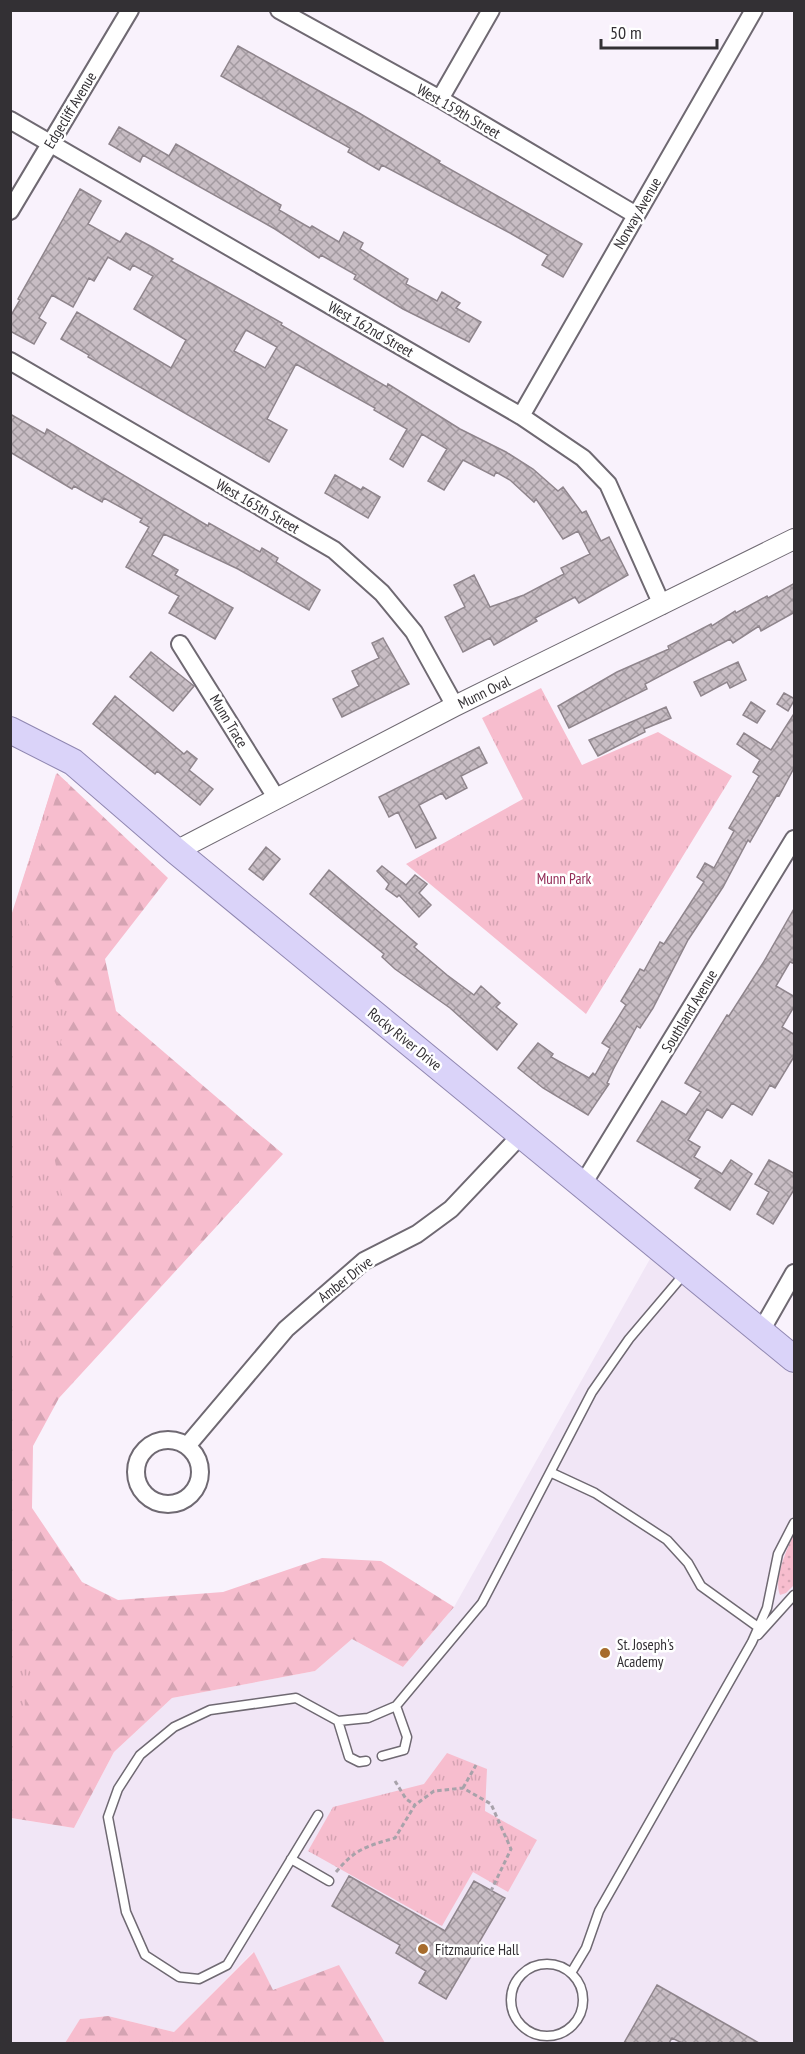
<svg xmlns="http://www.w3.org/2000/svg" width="805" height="2054" viewBox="0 0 805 2054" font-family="'PT Sans Narrow',sans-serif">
  <defs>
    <pattern id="grass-dots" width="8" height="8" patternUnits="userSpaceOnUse" patternTransform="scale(1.5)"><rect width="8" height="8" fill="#f7bdce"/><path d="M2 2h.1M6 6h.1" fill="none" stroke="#d4a3b2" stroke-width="1.8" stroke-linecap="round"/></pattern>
    <pattern id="forest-firs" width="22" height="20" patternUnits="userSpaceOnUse" patternTransform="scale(1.5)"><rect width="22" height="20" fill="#f7bdce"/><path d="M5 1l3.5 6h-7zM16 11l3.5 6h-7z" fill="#d4a3b2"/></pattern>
    <pattern id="park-tufts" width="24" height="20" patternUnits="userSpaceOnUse" patternTransform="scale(1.5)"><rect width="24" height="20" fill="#f7bdce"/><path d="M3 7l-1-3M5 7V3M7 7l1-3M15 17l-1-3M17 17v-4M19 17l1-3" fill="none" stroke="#d4a3b2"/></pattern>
    <pattern id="building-cross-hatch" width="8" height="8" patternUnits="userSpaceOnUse" patternTransform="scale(1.5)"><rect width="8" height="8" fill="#c8bdc4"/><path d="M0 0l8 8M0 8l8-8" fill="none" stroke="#a39aa0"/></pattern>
  </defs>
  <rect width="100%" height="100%" fill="#f9f2fc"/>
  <path fill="#f1e6f6" d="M655,1250L794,1375V2043H299L253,1952L174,2032L108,2016L80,2019L65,2043H11L10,1818L74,1828L114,1752L172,1698L315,1671L352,1639L403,1667L454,1607Z"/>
  <path fill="url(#grass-dots)" d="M794,1534V1585L786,1593L780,1595C773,1579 787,1549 794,1534Z"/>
  <path fill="url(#forest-firs)" d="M57,773L168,878L105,959L116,1011L283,1154L59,1398L33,1446L32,1508L82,1582L118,1600L223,1592L322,1558L381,1561L454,1607L403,1667L352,1639L315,1671L172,1698L114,1752L74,1828L11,1818L10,919Z
    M254,1952L273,1990L339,1965L385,2043H65L80,2019L108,2016L174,2032Z"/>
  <path fill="url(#park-tufts)" d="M541,688L582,765L658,732L732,776L586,1014L406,864L523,799L482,718Z
    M56,774L68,783L56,797L21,908L70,1015L48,1079L46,1115L64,1207L43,1217L55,1260L37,1302L34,1351L11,1371V919Z
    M11,1643L33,1676L11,1758Z
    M447,1753L487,1769L485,1811L537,1840L508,1892L473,1872L442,1926L308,1851L333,1807L424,1784Z"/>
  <path fill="url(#building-cross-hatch)" stroke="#8f858c" stroke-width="1.5" fill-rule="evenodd" d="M238,46L359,113L440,161L439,163L582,244L563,277L542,265L548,255L510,233L382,165L379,170L348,152L350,148L221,76Z
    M119,127L169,156L176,144L281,205L279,210L310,228L312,226L339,242L344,232L363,243L360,249L408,279L406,284L437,301L442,292L460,303L456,308L481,322L469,342L403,309L354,279L356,275L321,255L319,258L275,229L143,155L140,162L109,144Z
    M80,189L101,201L88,224L120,242L126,233L152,247L173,259L171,261L282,323L281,325L356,369L387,387L388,384L460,429L506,452L533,469L558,491L563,487L582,513L586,511L601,541L609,537L628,575L579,603L575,597L535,618L537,621L494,645L490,638L463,652L445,617L465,607L454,585L474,575L490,607L524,595L564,574L561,568L590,554L578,531L563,539L536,499L534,502L510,480L496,472L494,476L463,460L444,490L428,481L447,449L422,434L403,467L390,459L407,429L374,410L375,408L296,364L267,419L287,430L269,462L88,357L89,355L61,339L77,312L171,368L186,340L134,309L153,276L133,265L130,270L108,257L94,281L89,278L73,307L52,295L39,318L46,323L34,344L10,331V317L20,300L18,299ZM246,330L277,347L265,368L234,351Z
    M10,414L45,434L47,429L208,526L209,523L260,552L262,548L278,558L276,562L320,590L309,610L238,569L164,534L152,555L178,570L175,575L233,608L215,639L169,613L179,596L126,567L149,527L140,522L142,519L104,498L102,502L74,486L72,489L10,452Z
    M335,475L361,490L363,487L380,497L368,518L325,493Z
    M795,583V612L761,631L759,626L733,643L730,639L645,684L647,689L569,728L558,706L617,672L669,649L668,646L711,624L712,626L735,611L736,613L767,596L768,598Z
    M383,638L409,684L342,717L333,699L359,686L352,671L379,658L372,643Z
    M151,652L194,686L173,711L130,677Z
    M738,662L746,680L730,688L727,682L701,696L694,682Z
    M784,693L795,699L788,711L777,704Z
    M115,696L184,754L187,751L197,759L189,770L213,789L200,805L157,771L155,774L93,724Z
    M751,702L765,711L757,723L743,715Z
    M666,707L671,718L644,729L645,732L598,756L589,740Z
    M795,712V766L779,796L777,795L750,842L748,840L723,887L688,940L653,1008L640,1028L637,1026L614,1068L607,1083L609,1084L588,1115L543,1088L518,1068L538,1043L553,1054L551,1057L589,1078L593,1073L595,1075L610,1048L602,1043L626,1005L621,1001L640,969L644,971L660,942L664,944L704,882L697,877L705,863L714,868L734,831L729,828L759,776L753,772L760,760L737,744L744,733L771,750Z
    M479,747L487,763L461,776L467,788L446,799L442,793L419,805L436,838L416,848L398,812L389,817L379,797Z
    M266,847L280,859L263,880L249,869Z
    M382,866L406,885L415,875L427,884L419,893L431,905L419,917L399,895L397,897L386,889L389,884L377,871Z
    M329,870L417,944L414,947L447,975L474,995L481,986L500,1003L496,1007L517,1024L497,1050L450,1008L395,969L382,957L384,954L310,894Z
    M795,907V964L790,962L776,986L795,997V1005L782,1027L795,1035V1055L775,1088L770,1085L752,1115L732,1103L722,1118L707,1109L688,1140L700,1147L694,1157L722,1174L731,1160L752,1174L730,1210L695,1188L701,1179L637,1141L662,1101L686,1115L701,1092L685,1083L727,1015L729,1016L763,963Z
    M769,1160L795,1174V1188L773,1224L757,1214L769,1192L755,1184Z
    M349,1876L445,1931L474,1881L505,1898L446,1999L419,1983L426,1971L396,1953L400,1945L332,1906Z
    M657,1985L738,2031L759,2043H682L672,2038L669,2043H624Z"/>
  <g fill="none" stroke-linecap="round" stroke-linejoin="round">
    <defs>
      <path id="service" d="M552,1473L595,1493L667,1540L688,1563L701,1586L758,1627
        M758,1635L794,1595
        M338,1721L349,1757L359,1762L366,1761
        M382,1756L404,1750L407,1737L396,1706
        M318,1815L227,1965L199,1979L179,1977L145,1955L126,1912L108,1817L118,1789L140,1755L174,1727L210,1710L296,1698L338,1721L368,1718L396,1706L482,1603L592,1392L629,1339L685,1273
        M291,1859L329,1881
        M511 2000a36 36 0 1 1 72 0a36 36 0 1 1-72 0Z
        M571,1973L586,1948L599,1911L752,1642L767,1608L778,1554L794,1523"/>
      <path id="minor" d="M279,10L440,99L636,215
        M440,99L491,10
        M10,120L521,416L583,458L608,484L662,605
        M10,211L130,10
        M10,361L334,550L382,593L414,632L455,706
        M521,416L754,10
        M180,644L277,799
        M583,1184L794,839
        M761,1331L794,1273
        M136 1472a32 32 0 1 1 64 0a32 32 0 1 1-64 0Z
        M187,1446L286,1329L364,1261L417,1234L451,1209L521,1135"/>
      <path id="tertiary" d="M176,851L455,706L794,539"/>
      <path id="primary" d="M10,730L73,762L176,851L794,1359"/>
    </defs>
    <use href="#service" stroke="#6f6972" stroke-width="11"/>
    <use href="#minor" stroke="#6f6972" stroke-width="20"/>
    <use href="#tertiary" stroke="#6f6972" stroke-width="22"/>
    <use href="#primary" stroke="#9087b1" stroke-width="28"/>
    <path stroke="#a8a2aa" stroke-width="3" stroke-dasharray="4.5 3" stroke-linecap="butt" d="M395,1781L406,1799L415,1805
      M463,1788L476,1765
      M336,1872C355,1849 367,1846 395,1838L415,1805L434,1791L463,1788L491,1804L511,1849L491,1891"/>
    <use href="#service" stroke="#fff" stroke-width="8"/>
    <use href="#minor" stroke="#fff" stroke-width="16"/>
    <use href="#tertiary" stroke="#fff" stroke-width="20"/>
    <use href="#primary" stroke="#dad3f9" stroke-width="26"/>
  </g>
  <g fill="#a76c2d" stroke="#fff" stroke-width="2">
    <circle cx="605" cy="1653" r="6"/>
    <circle cx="423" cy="1949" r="6"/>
  </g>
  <g text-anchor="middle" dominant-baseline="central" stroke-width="5" stroke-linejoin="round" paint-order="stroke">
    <g font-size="15" fill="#333034" stroke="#fff">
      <text transform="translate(70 110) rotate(-59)">Edgecliff Avenue</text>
      <text transform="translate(459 111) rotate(30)">West 159th Street</text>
      <text transform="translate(637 213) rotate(-60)">Norway Avenue</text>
      <text transform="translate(371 329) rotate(30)">West 162nd Street</text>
      <text transform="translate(258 506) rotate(30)">West 165th Street</text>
      <text transform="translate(484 692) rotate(-26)">Munn Oval</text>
      <text transform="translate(229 721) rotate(59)">Munn Trace</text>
      <text transform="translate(689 1011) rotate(-59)">Southland Avenue</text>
      <text transform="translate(405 1039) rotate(39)">Rocky River Drive</text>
      <text transform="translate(345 1279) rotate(-38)">Amber Drive</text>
    </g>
    <g font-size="15" fill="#922b56" stroke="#fff">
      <text x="564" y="878">Munn Park</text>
    </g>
    <g font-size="15" fill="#333034" stroke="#fff" text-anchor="start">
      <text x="617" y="1644">St. Joseph's<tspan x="617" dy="17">Academy</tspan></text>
      <text x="435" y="1949">Fitzmaurice Hall</text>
    </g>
  </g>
  <rect width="805" height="2054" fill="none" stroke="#333034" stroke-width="24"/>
  <path d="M601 39v9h116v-9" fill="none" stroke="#333034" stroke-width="3"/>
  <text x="610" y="39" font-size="18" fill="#333034" stroke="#ffffff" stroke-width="4.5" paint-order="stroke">50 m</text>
</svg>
